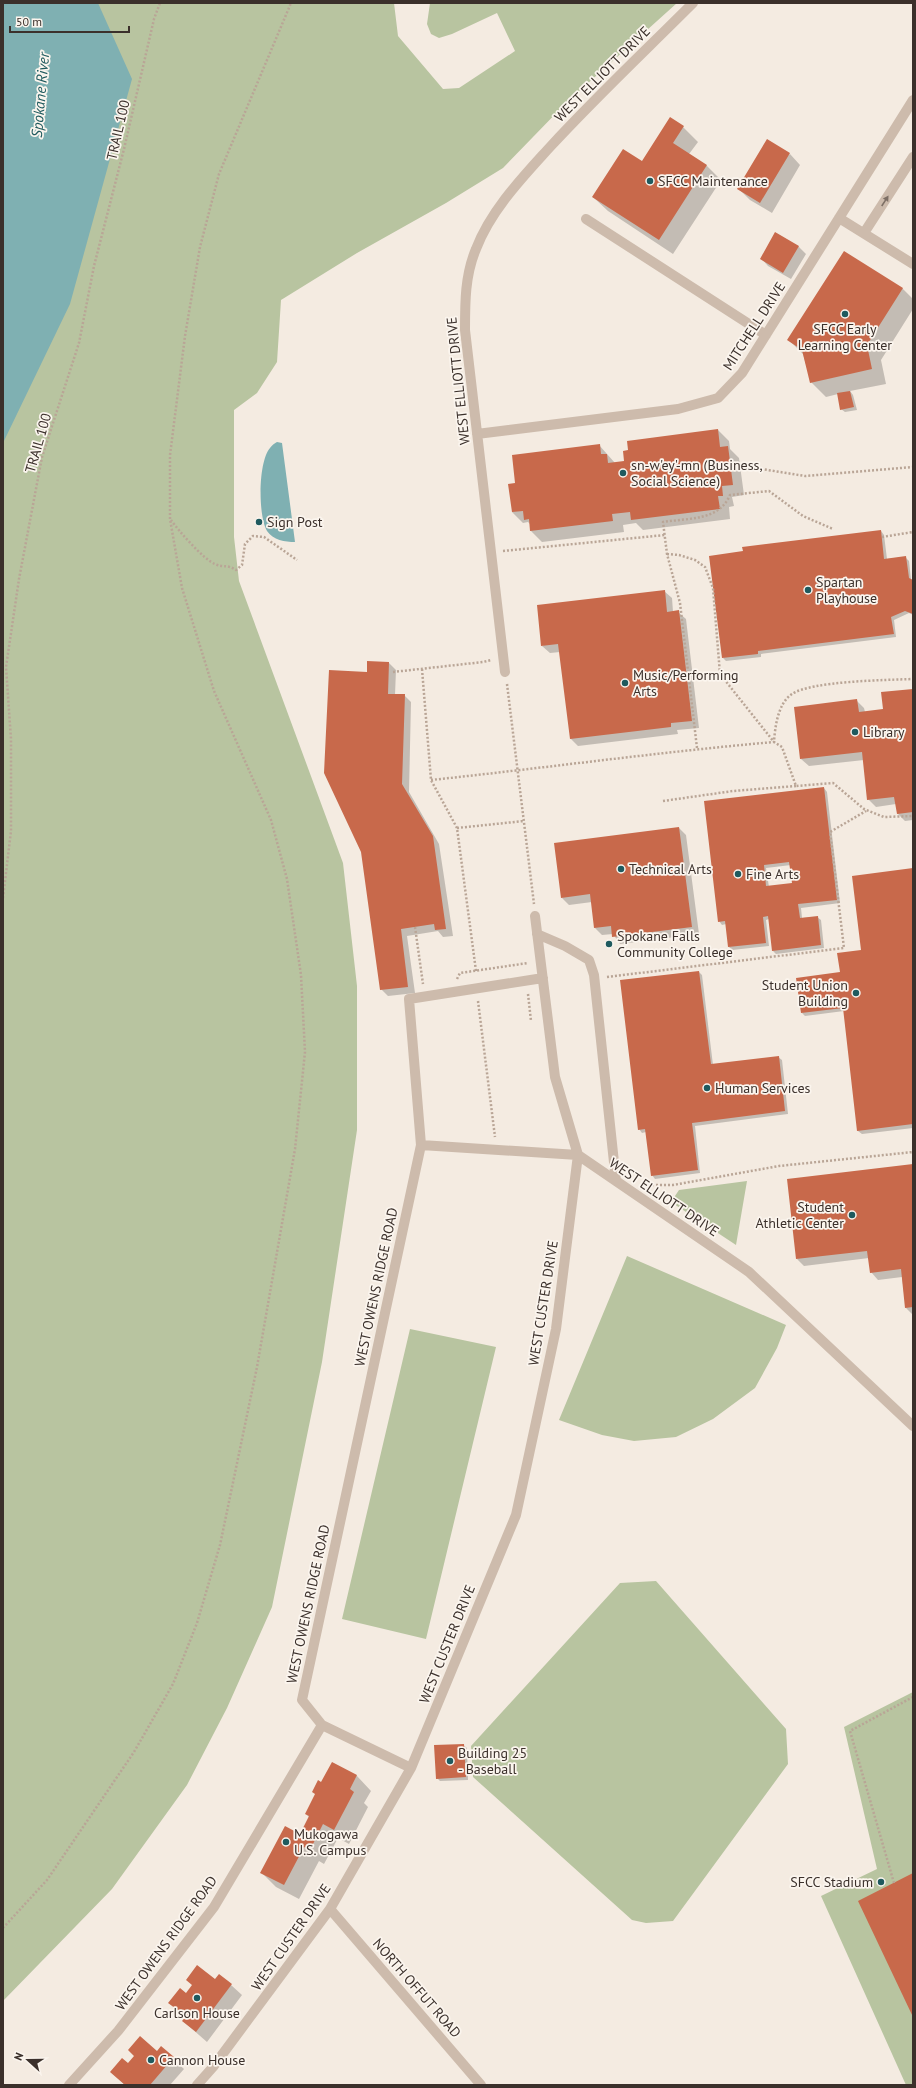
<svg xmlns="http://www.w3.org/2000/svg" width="916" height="2088" viewBox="0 0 916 2088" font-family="'PT Sans',sans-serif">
  <rect width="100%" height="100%" fill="#f4ebe1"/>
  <path fill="#b8c4a0" d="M98,3H394L398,36L443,89L459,88L515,51L497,13L452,34L439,38L431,34L427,24L430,3H677L566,103L503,168L446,203L357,253L281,300L277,362L257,393L234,410V537L239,581L343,863L357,986V1130L322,1362L272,1607L227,1708L187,1785L112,1889L3,2001V390L86,111Z
    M747,1181L736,1245L671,1202L679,1190Z
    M627,1256L786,1325L777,1348L755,1388L713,1419L676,1437L634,1441L602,1435L559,1420Z
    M410,1329L496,1347L426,1639L342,1619Z
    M656,1581L786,1729L788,1764L673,1921L646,1923L632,1920L473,1777L471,1746L620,1583Z
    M913,1692V2085H906L821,1896L877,1869L844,1727Z"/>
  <path fill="#7fb0b2" d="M3,3H98L132,79L70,304L3,443Z
    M277,442L282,443L295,542C285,542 273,540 267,531C258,516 258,462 270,448C272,445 275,443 277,442Z"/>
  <path fill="#0003" fill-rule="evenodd" d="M670,119L683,127L698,142L689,154L707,166L721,180L673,254L608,211L593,197L642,162Z
    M790,154L800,165L772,213L750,200L739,189Z
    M776,233L799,247L806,254L791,279L768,266L761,258Z
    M902,288L913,299V309L881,360L886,384L850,391L853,395L857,410L845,412L841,409L838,394L826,397L811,382L803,354L789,340Z
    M718,430L729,441L730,449L739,458L744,495L732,497L734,506L729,507L730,519L643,530L636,523L623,525L624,532L542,542L531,531L530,524L528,522L523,523L512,512L516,484L599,445L615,463L625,462Z
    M881,531L884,535L887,559L905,557L909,561L911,580L913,581V615L909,613L894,620L896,637L761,654V657L726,661L723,658Z
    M664,591L672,598L673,612H678L686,619L699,728L677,730L678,734L578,746L571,739L560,652L550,653L542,646Z
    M389,663L396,670L395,695H404L411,702L409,792L439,844L453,936L443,937L438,931L407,936L415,993L388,996L381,989L368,673Z
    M913,690V820L905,821L898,814L896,804L876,807L868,799L864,760L809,766L801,759L857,701L864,708L865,712L884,710Z
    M824,788L827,792L840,903L801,908L802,918L817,917L821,920L824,948L776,954L773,951L769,919L766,920L769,946L732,950L729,947L726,924L722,925L719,921ZM791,865L793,884L769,887L766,868Z
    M679,828L686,835L699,934L620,944L613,934L602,935L595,928L592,902L569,905L562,898Z
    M913,869V1128L862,1134L858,1131L844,1011L805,1016L802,1013L862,951Z
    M699,972L702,975L713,1065L778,1057L782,1060L788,1114L695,1126L700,1173L655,1179L652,1175L646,1132L642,1133L639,1129Z
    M913,1165V1315L906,1308L902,1277L878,1280L871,1272L869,1258L804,1266L797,1259Z
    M463,1745L467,1748L468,1780L440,1781L437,1778Z
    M333,1763L357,1776L371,1791L364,1803L368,1807L349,1844L338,1838L324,1864L319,1861L299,1899L276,1887L261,1872L301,1835L310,1818L306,1814Z
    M216,1980L231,1985L242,1995L207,2042L183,2021L186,2018L169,2003L187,1994L193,1986Z
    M161,2048L184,2069L170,2085H125L111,2072L157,2052Z"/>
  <path fill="#c8694b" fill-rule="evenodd" d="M670,117L684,126L673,143L707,165L659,240L592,197L623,149L642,161Z
    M767,139L790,153L760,203L737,189Z
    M775,232L799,246L783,273L760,259Z
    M844,251L903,288L867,345L872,369L810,383L802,350L787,340Z
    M850,391L854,407L840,410L837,393Z
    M718,429L720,447L728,446L733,485L722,486L723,496H718L720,509L631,520L630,512L612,514L613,521L530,531L529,519L524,520L523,511L512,512L508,484L515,483L512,455L600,444L601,454H607L608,463L624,461L623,451L628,450L627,441Z
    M881,530L884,559L906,556L909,578L913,580V614L905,611L891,617L894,634L758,651V654L722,658L709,556L743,551L742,547Z
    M665,590L667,612L679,610L692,721L671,723V727L570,739L558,644L541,646L537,605Z
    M367,661L389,662L388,694H405L402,784L433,836L446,929L435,930L434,924L401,929L408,987L380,990L361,852L324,773L329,670L367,672Z
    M913,689V812L897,814L894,797L867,800L862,752L800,759L794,707L857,699L859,712L883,709L881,692Z
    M824,787L837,900L798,904L800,918L818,916L821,945L772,951L768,916L763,917L766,943L728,947L725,921L718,922L704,801ZM789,862L792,883L766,886L764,865Z
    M679,827L692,927L612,937L611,926L594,928L590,894L561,898L554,843Z
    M913,868V1124L857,1131L843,1008L801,1013L796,978L840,972L837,953L861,950L852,876Z
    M699,971L711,1064L779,1056L785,1111L692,1123L698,1170L651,1176L645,1129L638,1130L620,980Z
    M913,1164V1307L905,1308L901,1269L870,1273L867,1251L796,1259L787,1179Z
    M464,1744L466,1777L436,1779L434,1745Z
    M332,1762L357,1775L350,1789L354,1792L334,1830L323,1824L310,1850L304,1847L284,1885L260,1873L285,1826L300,1834L309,1816L305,1814L315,1794L312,1792L318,1780L321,1782Z
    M913,1873V2017L858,1901Z
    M197,1965L215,1979L219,1974L232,1984L196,2032L182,2021L186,2016L168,2003L180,1988L186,1993L192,1985L186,1980Z
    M140,2036L157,2051L161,2046L174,2057L150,2085H125L110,2072L122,2058L128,2063L134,2056L128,2050Z"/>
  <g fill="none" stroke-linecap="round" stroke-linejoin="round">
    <path stroke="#b9a596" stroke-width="2.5" stroke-dasharray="2 2" stroke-linecap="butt" d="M749,467L805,476L913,467
      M171,520C178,530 204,560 215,564C223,568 227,564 236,570L242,565L245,544L253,536L264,537L297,560
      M882,537L913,532
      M503,551L665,535
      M667,554L679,555L695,560L705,567L713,588L720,674L774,742L782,747L796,786L833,783L864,809L884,817L913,816
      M422,669L431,780L457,828L476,971
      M393,672L483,662L491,660
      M507,684L534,904
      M697,748L680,603L667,554L663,522C688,518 719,521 730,495L769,491L803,516L833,529
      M431,780C545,768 659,752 774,742C775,727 778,703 792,694C811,681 887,680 913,679
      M663,801L733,791L796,786
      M457,828L524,821
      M3,898L11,831V739L6,667L19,579L42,457L79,343L94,266L124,149L154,19L160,3
      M415,927L423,984
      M607,977L844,948L830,832L866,811
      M457,979L460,973L528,963
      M528,994L531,1021
      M478,1001L495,1137
      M644,1185H673L779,1166L913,1152
      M894,1883L850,1731L913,1697
      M3,1928L47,1880L134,1752L173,1684L197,1623L220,1545L257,1367L295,1149L305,1052L301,975L287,879L271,820L214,691L182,588L170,519V455L185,336L200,247L219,174L291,3"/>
    <path stroke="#cdbbac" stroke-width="10" d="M839,218L913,264
      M586,219L766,335
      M864,233L913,157
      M477,434L678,409L718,398L742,373L913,100
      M505,672L465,330C465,302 465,275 476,249C491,210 522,178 550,147C596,97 645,51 693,3
      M535,916L555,1077L578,1155L749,1272L913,1426
      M537,934L565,946L589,960L594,975L616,1181
      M421,1145L578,1155
      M322,1725L411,1768
      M330,1909L481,2085
      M69,2085L118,2031L214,1907L322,1725L302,1700L421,1145L409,999L543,978
      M197,2085L213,2067L330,1909L411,1768L516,1515L556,1329L578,1155"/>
  </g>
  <defs><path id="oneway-solid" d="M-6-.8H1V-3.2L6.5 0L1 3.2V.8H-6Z"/></defs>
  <use fill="#7d6f65" href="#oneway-solid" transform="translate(885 201) rotate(-57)"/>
  <g fill="#1f5a5e" stroke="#fbf5ee" stroke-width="1.5">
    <circle cx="650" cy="181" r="4"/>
    <circle cx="845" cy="314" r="4"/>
    <circle cx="623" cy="473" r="4"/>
    <circle cx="259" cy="522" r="4"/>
    <circle cx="808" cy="590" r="4"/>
    <circle cx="625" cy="683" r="4"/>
    <circle cx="855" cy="732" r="4"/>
    <circle cx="621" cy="869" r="4"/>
    <circle cx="738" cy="874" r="4"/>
    <circle cx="609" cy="944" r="4"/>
    <circle cx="856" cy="993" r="4"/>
    <circle cx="707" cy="1088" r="4"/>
    <circle cx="852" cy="1215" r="4"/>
    <circle cx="450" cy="1761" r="4"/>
    <circle cx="286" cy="1842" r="4"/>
    <circle cx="881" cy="1882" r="4"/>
    <circle cx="197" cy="1998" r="4"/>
    <circle cx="151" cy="2060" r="4"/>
  </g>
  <g text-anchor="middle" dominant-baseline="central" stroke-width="3.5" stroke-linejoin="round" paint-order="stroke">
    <g font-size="14" fill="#3b302b" stroke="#fbf5ee">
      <text transform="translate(602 74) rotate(-45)">WEST ELLIOTT DRIVE</text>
      <text transform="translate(118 130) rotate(-77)">TRAIL 100</text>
      <text transform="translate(754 326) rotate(-57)">MITCHELL DRIVE</text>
      <text transform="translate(458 381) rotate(-96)">WEST ELLIOTT DRIVE</text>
      <text transform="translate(38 443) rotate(-74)">TRAIL 100</text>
      <text transform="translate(664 1197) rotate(34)">WEST ELLIOTT DRIVE</text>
      <text transform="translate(376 1287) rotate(-78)">WEST OWENS RIDGE ROAD</text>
      <text transform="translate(543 1303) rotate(-81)">WEST CUSTER DRIVE</text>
      <text transform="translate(308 1604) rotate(-78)">WEST OWENS RIDGE ROAD</text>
      <text transform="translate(447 1644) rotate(-68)">WEST CUSTER DRIVE</text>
      <text transform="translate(291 1937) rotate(-55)">WEST CUSTER DRIVE</text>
      <text transform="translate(166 1943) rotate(-54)">WEST OWENS RIDGE ROAD</text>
      <text transform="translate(417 1988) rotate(49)">NORTH OFFUT ROAD</text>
    </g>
    <g font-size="14" fill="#3b302b" stroke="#fbf5ee" text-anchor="start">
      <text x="658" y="181">SFCC Maintenance</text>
      <text x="845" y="329" text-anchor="middle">SFCC Early<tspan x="845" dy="16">Learning Center</tspan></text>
      <text x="631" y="465">sn-w'ey'-mn (Business,<tspan x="631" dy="16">Social Science)</tspan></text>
      <text x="267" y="522">Sign Post</text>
      <text x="816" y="582">Spartan<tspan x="816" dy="16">Playhouse</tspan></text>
      <text x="633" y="675">Music/Performing<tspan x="633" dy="16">Arts</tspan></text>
      <text x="863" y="732">Library</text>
      <text x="629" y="869">Technical Arts</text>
      <text x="746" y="874">Fine Arts</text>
      <text x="617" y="936">Spokane Falls<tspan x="617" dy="16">Community College</tspan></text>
      <text x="848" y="985" text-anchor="end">Student Union<tspan x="848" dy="16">Building</tspan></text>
      <text x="715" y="1088">Human Services</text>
      <text x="844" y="1207" text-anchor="end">Student<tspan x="844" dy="16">Athletic Center</tspan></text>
      <text x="458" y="1753">Building 25<tspan x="458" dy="16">- Baseball</tspan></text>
      <text x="294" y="1834">Mukogawa<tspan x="294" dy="16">U.S. Campus</tspan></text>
      <text x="873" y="1882" text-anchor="end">SFCC Stadium</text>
      <text x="197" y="2013" text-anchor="middle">Carlson House</text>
      <text x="159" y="2060">Cannon House</text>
    </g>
    <g font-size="15" font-style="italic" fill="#1f5a5e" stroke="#fbf5ee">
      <text transform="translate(40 95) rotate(-85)">Spokane River</text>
    </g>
  </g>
  <rect width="916" height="2088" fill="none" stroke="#3b302b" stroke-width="8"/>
  <g transform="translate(28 2060) rotate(291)" stroke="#fbf5ee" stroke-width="3" paint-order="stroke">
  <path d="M0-3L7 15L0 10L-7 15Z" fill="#3b302b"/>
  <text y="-6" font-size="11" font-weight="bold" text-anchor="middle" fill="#3b302b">N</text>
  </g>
  <path d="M10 26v6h119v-6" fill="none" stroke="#3b302b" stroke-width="2"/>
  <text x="16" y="26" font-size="12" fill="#3b302b" stroke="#fbf5ee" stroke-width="3" paint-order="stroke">50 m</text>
</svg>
